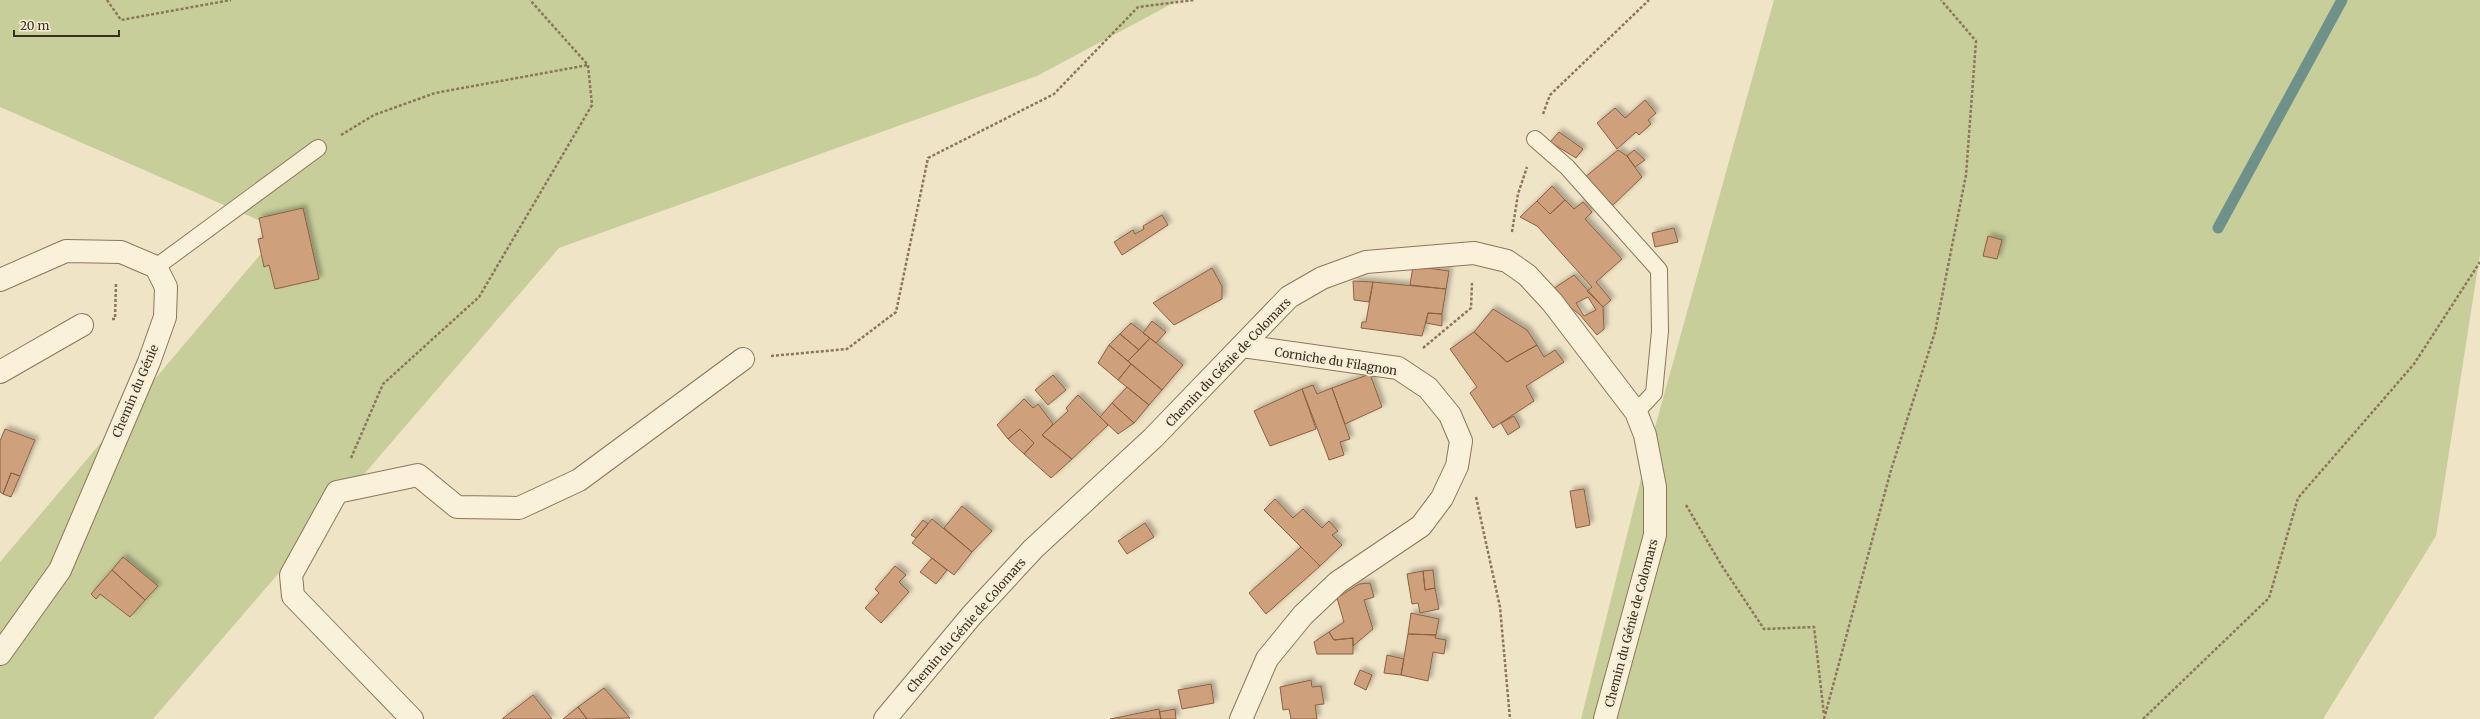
<svg xmlns="http://www.w3.org/2000/svg" width="2480" height="719" viewBox="0 0 2480 719" font-family="Merriweather,serif">
  <defs>
    <filter id="shadow"><feDropShadow dx="3.5" dy="-3.5" stdDeviation="2" flood-color="#0004"/></filter>
  </defs>
  <rect width="100%" height="100%" fill="#f0e4c7"/>
  <path fill="#c7ce9a" d="M0,0H1179L1037,76L559,248L153,719H0V562L281,230L0,107Z
    M1774,0H2480V254L2436,536L2323,719H1581L1645,463Z"/>
  <g fill="none" stroke-linecap="round" stroke-linejoin="round">
    <path stroke="#6e928a" stroke-width="11" d="M2218,228L2342,0"/>
  </g>
  <path fill="#cea07c" stroke="#8c6041" fill-rule="evenodd" filter="url(#shadow)" d="M1645,100L1656,113L1648,120L1651,124L1639,135L1636,132L1617,149L1597,123L1615,108L1625,118Z
    M1559,132L1583,149L1576,158L1550,142Z
    M1618,150L1627,156L1642,177L1610,208L1584,178Z
    M1634,150L1645,160L1635,167L1627,156Z
    M1552,186L1565,200L1550,214L1537,201Z
    M1565,200L1574,209L1583,202L1592,212L1585,219L1622,259L1596,282L1611,300L1603,307L1587,291L1592,287L1537,226L1520,217L1537,201L1550,214Z
    M303,208L319,279L275,289L269,265L264,267L258,239L263,238L259,218Z
    M1162,215L1168,225L1122,255L1114,242L1133,230L1135,234L1144,229L1143,226Z
    M1674,228L1678,242L1655,247L1652,233Z
    M1988,236L2002,240L1997,259L1983,256Z
    M1413,266L1449,271L1446,289L1410,285Z
    M1212,268L1222,286V299L1174,325L1153,303Z
    M1574,275L1603,307L1604,329L1597,335L1580,315L1550,291ZM1588,297L1596,310L1584,316L1576,303Z
    M1353,281L1373,282L1369,302L1354,300Z
    M1373,282L1446,289L1442,314L1428,313L1422,336L1361,328L1362,322H1366Z
    M1493,309L1527,330L1537,345L1507,362L1474,332Z
    M1428,313L1442,314V326L1426,323Z
    M1152,321L1166,332L1156,343L1143,333Z
    M1131,323L1150,338L1139,350L1120,334Z
    M1474,332L1507,362L1537,345L1544,357L1555,350L1564,362L1526,386L1534,401L1493,428L1470,393L1477,387L1450,349Z
    M1120,334L1139,350L1128,361L1109,345Z
    M1150,338L1183,365L1162,390L1128,361Z
    M1109,345L1131,364L1118,380L1098,363Z
    M1131,364L1162,390L1149,405L1118,380Z
    M1370,374L1382,407L1345,424L1332,388Z
    M1053,375L1066,390L1048,405L1035,390Z
    M1313,385L1317,394L1332,388L1350,439L1340,442L1344,455L1329,460L1327,454L1302,389Z
    M1127,387L1149,405L1134,423L1112,403Z
    M1302,389L1316,429L1270,446L1254,411Z
    M1078,395L1108,425L1072,459L1042,435L1068,411L1066,408Z
    M1024,399L1033,408L1038,404L1053,424L1042,435L1072,459L1051,478L1024,454L1034,443L1020,429L1008,439L997,425Z
    M1112,403L1134,423L1118,434L1100,417Z
    M1514,416L1520,427L1508,435L1501,423Z
    M5,429L35,440L20,476L11,473L3,494L0,492V441Z
    M1020,429L1034,443L1024,454L1008,439Z
    M11,473L20,476L11,497L3,494Z
    M1584,489L1590,525L1576,528L1570,491Z
    M1275,499L1293,518L1303,509L1322,528L1329,521L1338,531L1332,535L1342,545L1320,566L1264,510Z
    M962,506L992,531L972,552L944,528Z
    M932,519L972,552L954,575L912,543Z
    M923,520L928,524L916,538L911,535Z
    M1145,523L1154,537L1127,554L1118,541Z
    M1301,547L1320,566L1266,614L1249,593Z
    M123,557L158,586L145,600L112,570Z
    M932,558L947,570L936,584L920,572Z
    M895,566L906,575L899,582L909,592L881,623L865,608L879,593L875,589Z
    M112,570L145,600L130,617L100,594L96,599L91,594Z
    M1433,570L1435,588L1425,590L1423,571Z
    M1423,571L1425,590L1435,588L1439,609L1420,613L1418,603L1412,604L1407,574Z
    M1370,583L1374,597L1364,600L1373,629L1353,646V638L1334,640L1329,632L1344,622L1337,598L1359,584Z
    M1411,613L1439,619L1436,635L1408,634Z
    M1329,632L1334,640L1353,638V654H1317L1314,642Z
    M1408,634L1436,635L1435,638L1446,640L1444,654L1433,652L1428,681L1401,675Z
    M1387,655L1404,659L1401,675L1384,673Z
    M1360,670L1372,675L1366,690L1354,684Z
    M1311,680L1312,687L1321,686L1324,704L1315,705L1317,719H1291L1289,709L1283,710L1280,687Z
    M1211,684L1214,703L1182,709L1178,690Z
    M604,688L630,718L587,719L578,707Z
    M533,695L552,719H502Z
    M578,707L587,719H563Z
    M1159,709L1161,719H1110Z
    M1175,709L1176,719H1161L1159,712Z"/>
  <g fill="none" stroke-linecap="round" stroke-linejoin="round">
    <defs>
      <path id="service" d="M1535,139L1567,167L1659,270L1660,331L1654,393L1636,412
        M156,267L318,148"/>
      <path id="minor" d="M0,280L66,251L121,252L156,267L166,287L165,317L149,362L60,570L0,654
        M0,372L82,325
        M412,719L293,596L291,575L337,492L418,475L457,507L519,508L579,480L743,359
        M885,719L972,615L1033,549L1153,438L1289,297L1322,278L1366,262L1474,253L1507,261L1527,275L1552,302L1636,412L1645,435L1655,487V535L1605,719
        M1241,719L1267,659L1303,615L1338,582L1421,526L1442,498L1457,466L1461,441L1450,415L1428,388L1398,368L1242,346"/>
    </defs>
    <use href="#service" stroke="#8c765b" stroke-width="18"/>
    <use href="#minor" stroke="#8c765b" stroke-width="24"/>
    <path stroke="#8c765b" stroke-width="2.5" stroke-dasharray="3 2" stroke-linecap="butt" d="M107,0L121,20L231,0
      M1543,114L1550,95L1649,0
      M341,135L374,115L435,93L588,65
      M1512,232L1518,194L1527,167
      M112,319H115L116,283
      M1423,348L1471,308L1472,283
      M771,356L847,349L896,312L928,158L1054,94L1138,7L1194,0
      M351,458L383,384L479,297L592,105L588,65L530,0
      M1476,497L1500,607L1510,719
      M1686,505L1722,566L1764,629L1814,627L1824,715
      M1824,719L1891,470L1935,332L1966,175L1976,41L1941,0
      M2143,719L2269,598L2298,498L2414,364L2480,262"/>
    <use href="#service" stroke="#faf1db" stroke-width="16"/>
    <use href="#minor" stroke="#faf1db" stroke-width="22"/>
  </g>
  <g text-anchor="middle" dominant-baseline="central" stroke-width="4" stroke-linejoin="round" paint-order="stroke">
    <g font-size="12" fill="#3c2e1f" stroke="#f7eed7">
      <text transform="translate(1336 361) rotate(9)">Corniche du Filagnon</text>
      <text transform="translate(1228 362) rotate(-46)">Chemin du Génie de Colomars</text>
      <text transform="translate(135 391) rotate(-67)">Chemin du Génie</text>
      <text transform="translate(1631 623) rotate(-75)">Chemin du Génie de Colomars</text>
      <text transform="translate(966 625) rotate(-49)">Chemin du Génie de Colomars</text>
    </g>
  </g>
  <path d="M14 30v6h105v-6" fill="none" stroke="#3c2e1f" stroke-width="2"/>
  <text x="20" y="30" font-size="12" fill="#3c2e1f" stroke="#f7eed7" stroke-width="3" paint-order="stroke">20 m</text>
</svg>
